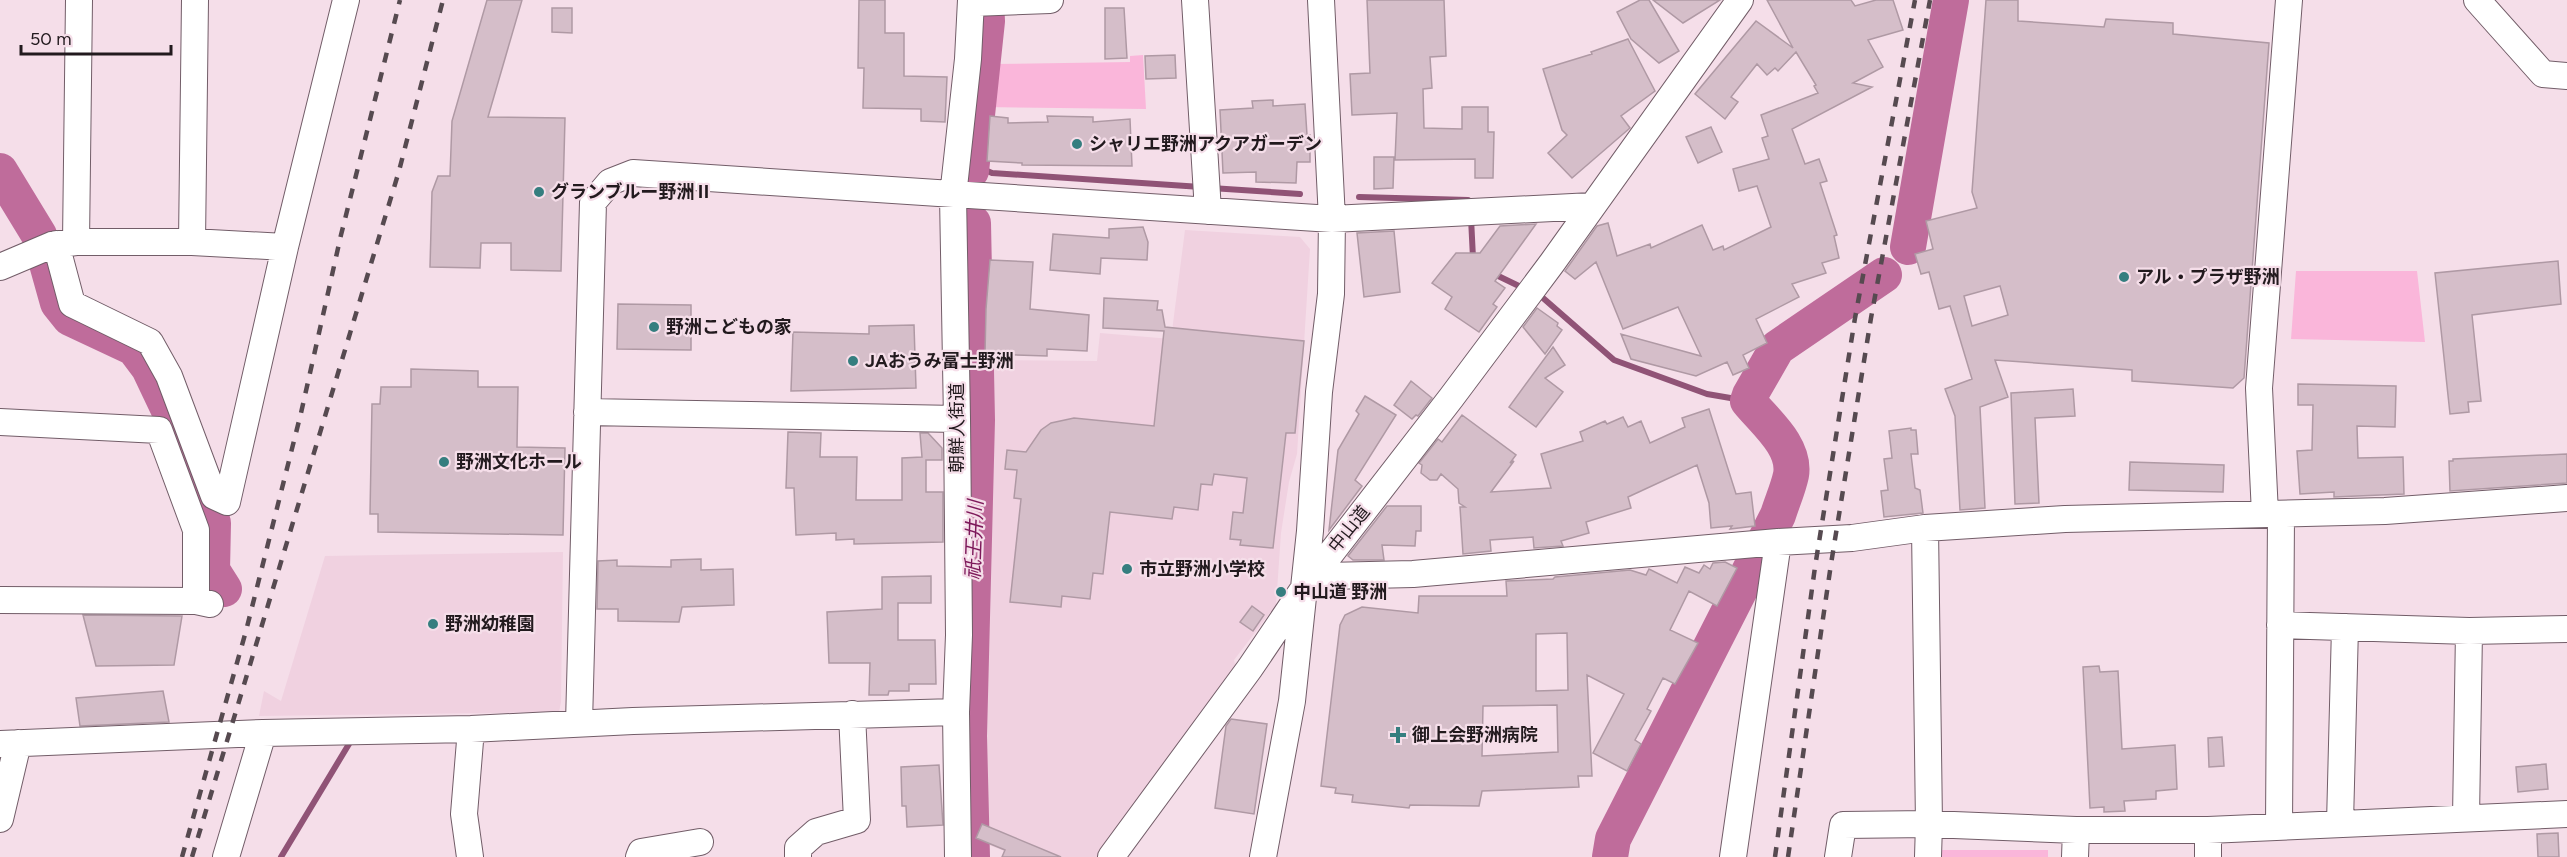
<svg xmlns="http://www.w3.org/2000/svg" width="2567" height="857" viewBox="0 0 2567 857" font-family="Figtree,'Noto Sans JP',sans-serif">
  <rect width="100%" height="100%" fill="#f5dee9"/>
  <path fill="#f0d1e0" d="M1185,230L1300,237L1310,249L1297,454L1289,482L1281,533L1276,605L1234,660L1237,671L1098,857H1020L973,839L971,719L982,360L1097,361L1100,333L1171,339Z
    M563,552L561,702L559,712L259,716L264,691L281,701L325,556Z"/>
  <path fill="#fab6da" d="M1143,55L1146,109L984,107L993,64L1130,62V56Z
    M2296,271H2417L2425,342L2291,339Z
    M1933,850H2048V857H1933Z"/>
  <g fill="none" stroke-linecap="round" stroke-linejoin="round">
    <path stroke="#905376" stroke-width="6" d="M971,164L992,173L1201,187
      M1211,188L1300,194
      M1359,197L1468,200
      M1471,218L1473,258
      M1492,273L1521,287
      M1543,298L1614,360L1707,394L1748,401
      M281,857L352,739"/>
    <path stroke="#bf6c9b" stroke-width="36" d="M0,171L39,235L58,303L70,318L134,348L149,368L168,408L207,517L213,523L212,570L224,589
      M971,171L987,21L986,0
      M1908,247L1951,0
      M972,857L969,736L977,420L973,223
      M1610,857L1613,839L1778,515C1782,502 1788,489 1791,475C1796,446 1764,421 1748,401L1750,395L1777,348L1884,275"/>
  </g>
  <path fill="#d5bec9" stroke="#af99a4" stroke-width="1.5" fill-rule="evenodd" d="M487,0H522L488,117L565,118L561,271L511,270V243H481L480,268L430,267L432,192L438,176H450L452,121Z
    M859,0H885V33H904V76L947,77L945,122L921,121V109L863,108L864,68H858Z
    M1367,0H1444L1446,56L1430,57L1432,88L1423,89L1424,128L1462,129V107H1488V132H1494L1493,178H1475V159L1395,160L1397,113L1352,115L1350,74L1370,73Z
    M1640,0H1649L1679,51L1659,63L1631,39L1617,12Z
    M1653,0H1720L1683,23Z
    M1767,0H1851L1855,6L1876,0H1893L1903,30L1868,40L1883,67L1853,83L1872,87L1792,129L1805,164L1819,159L1827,181L1820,183L1837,235L1834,236L1839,258L1822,263L1826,273L1792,284L1799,297L1756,319L1767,343L1743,355L1749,368L1733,375L1727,362L1696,376L1631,359L1621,334L1701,356L1678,307L1623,329L1596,262L1575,279L1565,271L1597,226L1608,223L1617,256L1650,244L1651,248L1702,225L1713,250L1723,246L1724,250L1771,227L1757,186L1739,191L1733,169L1769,159L1762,138L1768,136L1761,115L1818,93L1814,86L1816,85L1796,52L1778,71L1775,68L1767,75L1757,64L1731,97L1738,102L1725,119L1695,94L1756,21L1793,48Z
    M1986,0H2018V21L2104,27L2106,19L2173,23V34L2269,43L2244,378L2233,388L2132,381V370L1995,360L2008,397L1980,407L1985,508L1960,510L1955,416L1945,389L1972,379L1950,306L1939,309L1929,272L1921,274L1915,254L1933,249L1926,221L1977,208L1972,192ZM2000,286L2008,315L1972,326L1964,296Z
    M552,8H572V33L552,32Z
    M1105,8H1124L1127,58L1105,59Z
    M1628,39L1655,91L1621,116L1630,128L1572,178L1548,153L1567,135L1562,130L1543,69L1592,54L1591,52Z
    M1175,55L1176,78L1146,79L1145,56Z
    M1273,100V106L1305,104L1307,135H1310V162H1297L1296,183L1256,182V172L1223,173L1220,110L1253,108L1252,101Z
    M990,116L1008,118V123L1048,122L1047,116L1093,117V122L1130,119L1132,166L1022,165V163L987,161Z
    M1711,127L1722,152L1698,163L1686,137Z
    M1374,157H1394L1393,188L1374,189Z
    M1536,224L1495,281L1505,288L1493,304L1497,307L1479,332L1445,309L1452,297L1432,283L1456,253H1480L1500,226Z
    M1143,227L1148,242L1147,260L1101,258L1100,274L1050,270L1053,234L1109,238V229Z
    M1394,231L1400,292L1364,297L1357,233Z
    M990,260L1033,262L1030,309L1089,315L1087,351L1047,349V356L985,354L986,309Z
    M2558,261L2561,304L2472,315L2481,401L2468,402L2469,412L2450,414L2435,273Z
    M1104,298L1158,301L1157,310H1162L1165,327L1304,341L1295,433H1286L1273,548L1240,545L1241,540L1230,539L1233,512L1243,513L1247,478L1214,474L1212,485L1201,484L1198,510L1174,507L1172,519L1110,512L1103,574L1093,573L1090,599L1062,596L1061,607L1010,602L1021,499L1014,498L1017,470L1005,469L1007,450L1026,452L1041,430L1051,423L1074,418L1154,426L1164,331L1103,328Z
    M618,304L691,305V350L617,349Z
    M1537,308L1558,323L1557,326L1562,330L1545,354L1523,327Z
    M914,325L916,388L791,391L793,332L869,334V326Z
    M1553,347L1565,365L1545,378L1563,392L1536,427L1509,407Z
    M411,369L478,371V387H518L517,447L565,448L563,535L378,532V514H370L372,404H380L381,387H411Z
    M1411,381L1432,398L1418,416L1416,415L1412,419L1394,405Z
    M2298,384L2396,386L2395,427L2357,426L2358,458L2403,457L2404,494L2334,497V492L2300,494L2297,451L2312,450L2313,405H2298Z
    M2073,389L2075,416L2035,418L2039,503L2015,504L2011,393Z
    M1365,396L1396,415L1355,480L1362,486L1329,530L1338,450L1359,414L1356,411Z
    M1709,409L1736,494L1751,492L1755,526L1730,529L1732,526L1711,528L1709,503L1697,465L1628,497L1631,508L1586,522L1589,533L1561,541L1563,546L1534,548L1533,537L1490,540L1491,551L1463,554L1460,507H1465L1459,503L1458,489L1441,474L1437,480H1430L1421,473L1422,465L1419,463L1438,439L1442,442L1462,415L1516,455L1510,463L1514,461L1491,492L1551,488L1541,454L1583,441L1580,432L1605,421L1607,424L1623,417L1628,427L1641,421L1650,443L1685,427L1682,418Z
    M1911,428V430H1916L1918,454H1911L1915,488L1920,490L1923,513L1884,517L1881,491L1888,490L1884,459L1892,458L1889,431Z
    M788,432L821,433L820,457H857L856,500H902V458L922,457L920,433H928L942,448V460H926V492H943V542L854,544V539L836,540V533L796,535L794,488H786Z
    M2567,454V483L2450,491L2449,461H2453V459Z
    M2130,462L2224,465L2223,492L2129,490Z
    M1387,506H1421V531H1416L1415,546L1382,545L1384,560H1353L1348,556Z
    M701,559V570L733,569L734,605L682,607L679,622L618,621V609H597L598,561L617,560V566L671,567V560Z
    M1725,562L1737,568L1717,606L1689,591L1670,630L1698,643L1675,684L1663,678L1647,709L1651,711L1635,740L1641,744L1627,771L1593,753L1624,694L1587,675L1592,776H1578L1579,787L1482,791L1479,806L1410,805L1409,808L1352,802L1353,795L1335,793L1336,788L1321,786L1340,625L1345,615L1362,607L1418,613L1419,596H1507L1506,581L1553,579L1555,577L1630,570L1646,575L1649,569L1677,583L1685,567L1699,573L1704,565L1710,569L1713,563ZM1567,633L1568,690L1536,691V634ZM1557,705L1558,752L1482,756L1483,706Z
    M931,576V603H898V640H935L936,684H909V691H889L888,695H869L870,663H829L827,612L882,609V577Z
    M1252,606L1264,615L1253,631L1240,622Z
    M83,615L182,616L174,665L96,666Z
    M2099,666L2100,672L2118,671L2122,749L2175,745L2177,789L2156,791V799L2124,801L2125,811L2104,812V807L2090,808L2083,667Z
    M163,691L169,722L80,726L76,698Z
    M1231,719L1267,724L1254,814L1215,808L1226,726Z
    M2222,737L2224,766L2209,767L2208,738Z
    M2546,764L2548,789L2518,792L2516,767Z
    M939,765L943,825L907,827L906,806H902L901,767Z
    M982,824L1061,857H1002L1005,850L976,838Z
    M2558,833L2559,857H2538L2537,834Z"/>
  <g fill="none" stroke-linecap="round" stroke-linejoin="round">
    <defs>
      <path id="minor" d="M1195,0L1208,211
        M2477,0L2543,74L2567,76
        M972,3L1050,0
        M76,242L79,0
        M192,242L195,0
        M56,244L72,304L150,342L169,376L214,496L227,502L285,247
        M0,267L52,245L76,242H192L285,247L346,0
        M587,412L957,419
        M0,422L159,430L196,530V601
        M2265,514L2259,388L2289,0
        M1925,528L1929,824L1928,857
        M1304,588L1326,576L1413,574L1778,542L1852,538L1925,528L2065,519L2385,511L2567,498
        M0,600L196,601L210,604
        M2280,625L2469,631L2567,629
        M579,723L593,202L610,182L633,173L1332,219L1592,206
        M0,744L263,733L471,729L633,721L956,712
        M2466,818L2469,631
        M0,819L18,743
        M2340,823L2345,627
        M2279,827L2281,515
        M2208,830V857
        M226,857L263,733
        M470,857L464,814L471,729
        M639,857L641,852L700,842
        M798,857V848L816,832L857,820L852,714
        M958,857L956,712L959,635L957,419L953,196L968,59L971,0
        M1111,857L1250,668L1304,588L1451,398L1552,263L1740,0
        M1263,857L1292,701L1310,531L1319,392L1331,294L1332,219L1321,0
        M1733,857L1778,542
        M1838,857L1843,825L1929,824L2076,830H2208L2567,814
        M2075,857L2076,830"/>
    </defs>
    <use href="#minor" stroke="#725d68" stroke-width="28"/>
    <use href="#minor" stroke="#fff" stroke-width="26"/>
    <path stroke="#564a50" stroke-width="4.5" stroke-dasharray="10 10" stroke-linecap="butt" d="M182,857L246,631L301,413L341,235L400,0
      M192,857L399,171L443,0
      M1775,857L1815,567L1855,318L1915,0
      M1788,857L1831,564L1871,318L1930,0"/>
  </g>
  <g fill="#357e7f" stroke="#f5dee9" stroke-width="2">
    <circle cx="1077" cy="144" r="6"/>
    <circle cx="539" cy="192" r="6"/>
    <circle cx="2124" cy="277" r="6"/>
    <circle cx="654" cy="327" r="6"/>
    <circle cx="853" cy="361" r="6"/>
    <circle cx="444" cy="462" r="6"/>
    <circle cx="1127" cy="569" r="6"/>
    <circle cx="1281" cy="592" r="6"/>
    <circle cx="433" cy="624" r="6"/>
    <path d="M1395 726h6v6h6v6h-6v6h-6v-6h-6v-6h6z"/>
  </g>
  <g text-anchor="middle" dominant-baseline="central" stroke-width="4.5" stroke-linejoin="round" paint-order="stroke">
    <g font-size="18" font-weight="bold" fill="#221a1e" stroke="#f5dee9" text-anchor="start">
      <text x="1089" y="144">シャリエ野洲アクアガーデン</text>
      <text x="551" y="192">グランブルー野洲Ⅱ</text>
      <text x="2136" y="277">アル・プラザ野洲</text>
      <text x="666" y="327">野洲こどもの家</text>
      <text x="865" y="361">JAおうみ富士野洲</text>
      <text x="456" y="462">野洲文化ホール</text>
      <text x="1139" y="569">市立野洲小学校</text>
      <text x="1293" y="592">中山道 野洲</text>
      <text x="445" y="624">野洲幼稚園</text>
      <text x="1412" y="735">御上会野洲病院</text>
    </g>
    <g font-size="18" fill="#221a1e" stroke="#f5dee9">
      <text transform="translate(957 428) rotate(-90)">朝鮮人街道</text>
      <text transform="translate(1349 529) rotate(-51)">中山道</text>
    </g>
    <g font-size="20" font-style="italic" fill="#7d195a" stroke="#f5dee9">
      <text transform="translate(974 540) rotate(-88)">祇王井川</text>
    </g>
  </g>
  <path d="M21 45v9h150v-9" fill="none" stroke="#221a1e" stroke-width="3"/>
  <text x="30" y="45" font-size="18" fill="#221a1e" stroke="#f5dee9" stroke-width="4.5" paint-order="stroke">50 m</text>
</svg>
